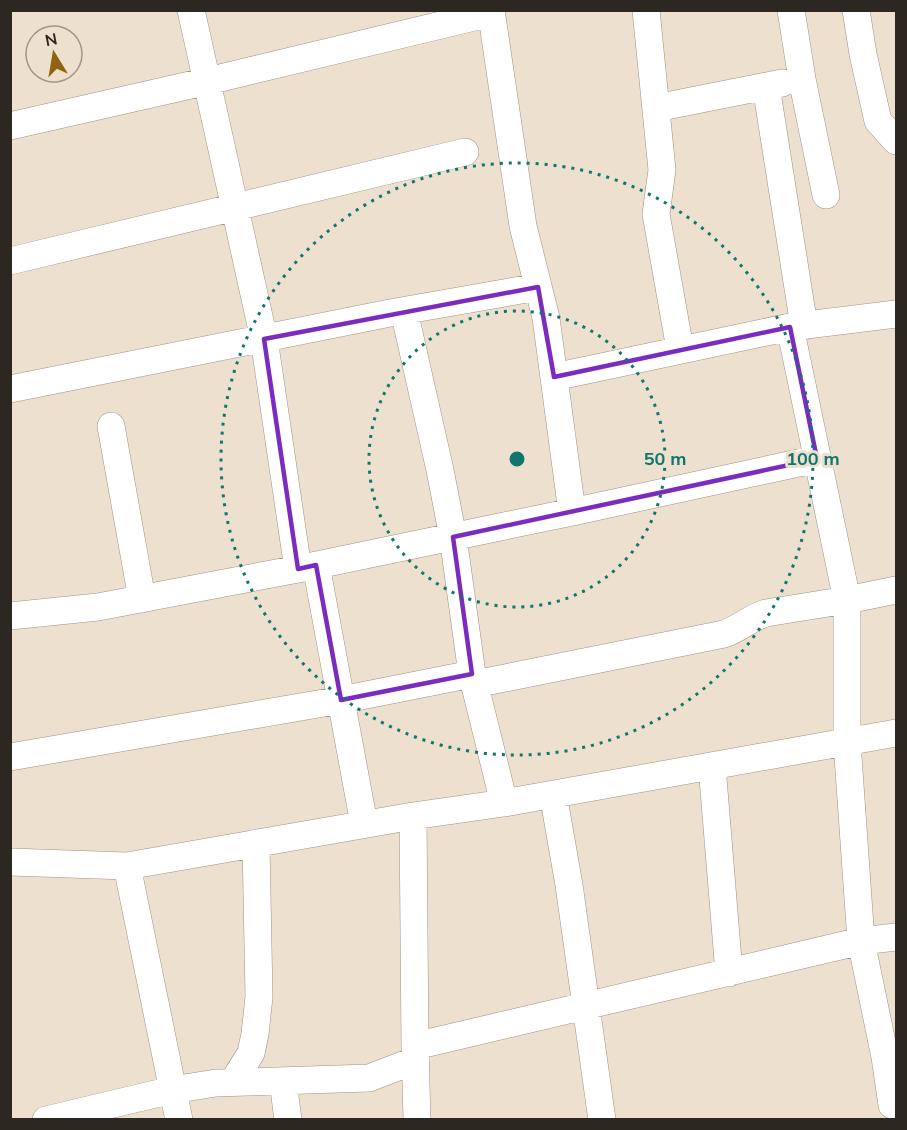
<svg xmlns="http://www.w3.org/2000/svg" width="907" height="1130" viewBox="0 0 907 1130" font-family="Mulish,sans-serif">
  <rect width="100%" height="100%" fill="#eee0ce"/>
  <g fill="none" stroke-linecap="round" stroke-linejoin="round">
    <defs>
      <path id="minor" d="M191,10L264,339L298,569L572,512
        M491,10L523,226L546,318L572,512L817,459
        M646,10L662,170L656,214L680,349
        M791,10L802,79L826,195
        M856,10L863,54L878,121L896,141
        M766,86L804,326
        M656,108L782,83
        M10,126L208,81L491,13
        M10,261L465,152
        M404,311L440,470L453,537L472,674L504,803L896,733
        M896,314L790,327L847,600L896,590
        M554,377L790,327
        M10,389L390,313L538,287
        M111,426L142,599
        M316,565L364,824
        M10,616L98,607L298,569
        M475,684L724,634C739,629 750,618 766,613L847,600V742L861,941L896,937
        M10,757L341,700L472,674
        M712,766L729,973
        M553,794L569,885L602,1120
        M504,803L413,816L415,1046L861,941L885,1057L892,1105
        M10,862L127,866
        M415,1046L417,1120
        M283,1081L288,1120
        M233,1082L251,1053L255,1034L259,997L256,843
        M46,1120L172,1090L216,1083L369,1078L416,1060
        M179,1120L127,866L413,816"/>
    </defs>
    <use href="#minor" stroke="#a09282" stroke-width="28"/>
    <use href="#minor" stroke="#fff" stroke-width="27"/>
  </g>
  <path fill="none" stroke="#7b2cbf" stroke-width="4.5" stroke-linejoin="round" d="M538,287L554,377L790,327L817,459L453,537L472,674L341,700L316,565L298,569L264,339Z"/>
  <g fill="none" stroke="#0f766e" stroke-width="3" stroke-dasharray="3 6">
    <circle cx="517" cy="459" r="148"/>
    <circle cx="517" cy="459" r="296"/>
  </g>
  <circle cx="517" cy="459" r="9" fill="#0f766e" stroke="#eee0ce" stroke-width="3"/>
  <g font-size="18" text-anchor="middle" font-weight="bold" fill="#0f766e" stroke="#eee0ce" stroke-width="6" stroke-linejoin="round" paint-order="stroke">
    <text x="665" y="465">50 m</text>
    <text x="813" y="465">100 m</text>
  </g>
  <rect width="907" height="1130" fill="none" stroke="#2c2720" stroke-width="24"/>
  <g transform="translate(54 54) rotate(349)"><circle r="28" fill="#eee0ce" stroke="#a09688" stroke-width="1.5"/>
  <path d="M0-4.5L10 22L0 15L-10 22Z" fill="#91620f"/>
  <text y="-9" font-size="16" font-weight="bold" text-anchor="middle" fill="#2c2720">N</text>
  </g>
</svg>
